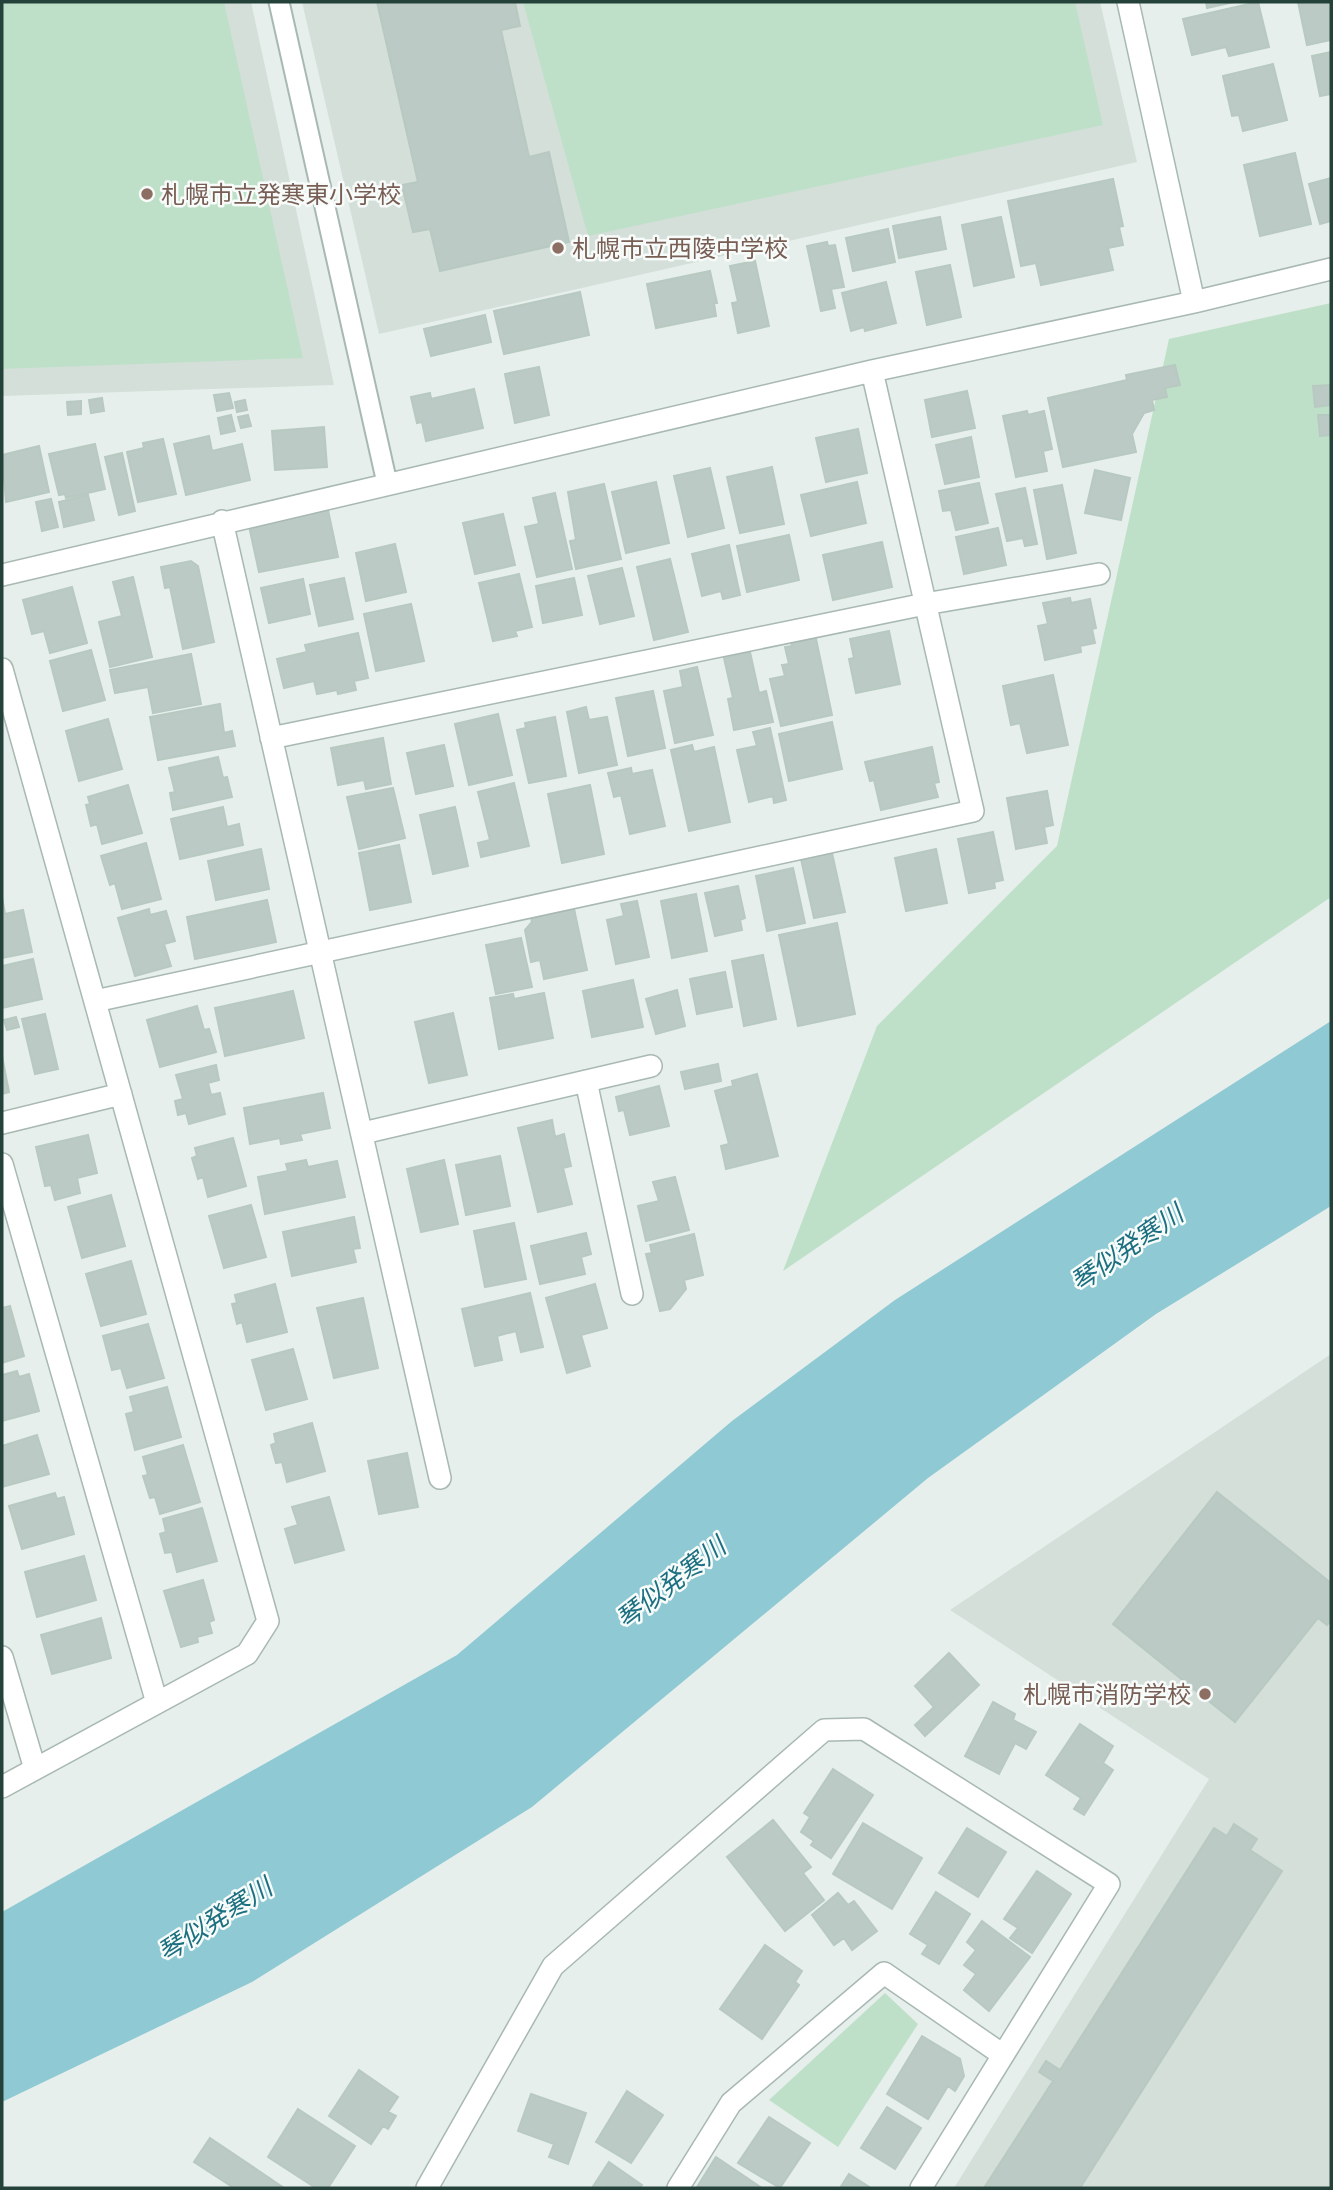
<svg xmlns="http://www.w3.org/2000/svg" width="1333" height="2190" viewBox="0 0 1333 2190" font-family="Jost,'Noto Sans JP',sans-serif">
  <rect width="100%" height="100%" fill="#e6efeb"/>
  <path fill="#d4dfda" d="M2,2H251L334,385L2,396Z
    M302,2H1100L1137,162L379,334Z
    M1331,1354V2188H954L1209,1779L950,1610Z"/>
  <path fill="#bfe0c8" d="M2,2H224L303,358L2,369Z
    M523,2H1075L1103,125L588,236Z
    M1331,303V897L783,1271L877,1026L1057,846L1169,339Z
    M885,1993L918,2024L838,2147L769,2100Z"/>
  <path fill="#8ec9d4" d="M1331,1021V1206L1156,1314L928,1478L532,1807L252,1982L2,2102V1912L457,1655L732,1421L895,1300Z"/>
  <path fill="#bbcac4" stroke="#b8c9c2" stroke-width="2" d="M377,2H515L520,26L501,30L529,157L549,152L569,242L440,271L430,229L413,232L402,185L418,182Z
    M1206,2H1234L1207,8Z
    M1258,2L1269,47L1229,56L1226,47L1192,55L1183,19Z
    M1298,2H1331V40L1307,45Z
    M1331,52V94L1320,96L1312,56Z
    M1273,64L1287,120L1243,131L1239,115L1232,116L1223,76Z
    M1295,153L1311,224L1260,236L1244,165Z
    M1331,178V221L1320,224L1309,184Z
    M1113,179L1123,226L1119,227L1123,245L1108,248L1113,270L1041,285L1036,263L1021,266L1008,201Z
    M940,217L946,249L899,258L893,226Z
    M1001,217L1014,277L974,286L962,225Z
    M888,229L895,262L853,271L846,238Z
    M827,242L828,246L835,245L844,287L831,289L835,308L821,311L807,246Z
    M755,261L769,326L738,333L732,303L738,302L730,266Z
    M950,265L961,317L927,325L916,272Z
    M710,271L717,303H714L716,316L656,328L647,284Z
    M886,282L896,323L865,331L864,327L851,331L842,293Z
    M580,292L589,335L504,354L494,311Z
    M485,315L491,342L431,356L424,329Z
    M1175,365L1180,385L1165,388L1167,397L1152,400L1154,410L1144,413L1132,434L1136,452L1063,467L1048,398L1127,380L1126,375Z
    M539,367L549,415L515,423L505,374Z
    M1331,385V405L1315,407L1313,386Z
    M474,389L483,428L426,441L422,422L417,423L411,397L430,393L431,399Z
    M967,391L975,428L932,437L925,400Z
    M229,393L233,408L217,411L214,395Z
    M102,398L104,411L91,413L89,400Z
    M245,400L247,410L237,412L235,402Z
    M81,401V414L68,415L67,402Z
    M1027,411L1028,415L1044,411L1052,449L1043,451L1047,471L1016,477L1003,416Z
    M231,415L235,431L221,434L218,418Z
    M248,415L251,426L241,428L238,417Z
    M1318,415H1331V435L1320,436Z
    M324,427L327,467L275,470L272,431Z
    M858,429L867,473L826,482L816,438Z
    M209,436L212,451L242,444L250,480L186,495L174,444Z
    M971,437L979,477L945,484L936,445Z
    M163,439L176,494L138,502L127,452L144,448L143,443Z
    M95,444L105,489L66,498L65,494L59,495L49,454Z
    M39,446L49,492L6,502L2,455Z
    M122,453L135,511L119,515L105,457Z
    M772,467L784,524L740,533L727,477Z
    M710,468L724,528L688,537L674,476Z
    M1095,470L1130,478L1121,520L1085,513Z
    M656,482L669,543L626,553L612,492Z
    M857,482L866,523L811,536L801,495Z
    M979,483L988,523L956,530L951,510L943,511L939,491Z
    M604,484L621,559L576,569L570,541L576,540L568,492Z
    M1062,485L1076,553L1047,559L1034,490Z
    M1025,488L1037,544L1025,546L1023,538L1007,541L996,494Z
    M555,493L572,569L537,577L525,527L539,524L533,498Z
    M88,495L94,520L64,527L59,502Z
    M51,499L58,527L42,531L36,502Z
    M328,510L338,557L259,572L249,526Z
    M503,514L515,565L475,574L463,523Z
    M998,528L1006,565L964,574L956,537Z
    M789,535L799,580L747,592L737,546Z
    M882,542L892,587L833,600L823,555Z
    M395,544L406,592L366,601L356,553Z
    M729,545L740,595L723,599L721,591L702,596L692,554Z
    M670,559L688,632L654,640L637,567Z
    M191,561L198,566L214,642L183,649L170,587L165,588L161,567Z
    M622,568L634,616L600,624L588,576Z
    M519,574L532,627L515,631L517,636L493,641L479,583Z
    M133,577L152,657L110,667L99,622L122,616L113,582Z
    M344,578L353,619L319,626L310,585Z
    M574,578L582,615L543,623L536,586Z
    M303,579L310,614L269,623L261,588Z
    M72,587L87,643L50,653L44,631L32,634L23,600Z
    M1070,598L1071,603L1090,599L1096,628L1092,629L1095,643L1080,646L1081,652L1045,660L1038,626L1048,624L1043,603Z
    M411,604L424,661L376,671L364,614Z
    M889,631L900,684L856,693L849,659L854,658L850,639Z
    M358,633L368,678L354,681L356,690L338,694L337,690L317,694L314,681L284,688L277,659L307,652L305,645Z
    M815,634L832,715L781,726L770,679L785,676L782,665L789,664L785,647L792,646L791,640Z
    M91,650L105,700L63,711L50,661Z
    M750,652L759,693L766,691L773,722L734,730L728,699L733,698L724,658Z
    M191,654L201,704L153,713L148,687L115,693L110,670Z
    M697,667L713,735L675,743L664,691L683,687L680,671Z
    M1053,675L1068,745L1027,753L1020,723L1011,725L1003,686Z
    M653,691L665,748L628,756L616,698Z
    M220,704L224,733L232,731L235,746L158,760L150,717Z
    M586,707L589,720L607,717L617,765L579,773L567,712Z
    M498,714L512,775L469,785L455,724Z
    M555,717L566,776L529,783L517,730L526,728L525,723Z
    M108,719L122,769L79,781L66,731Z
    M832,722L842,769L789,781L779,734Z
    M770,728L786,800L774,803L773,796L749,802L737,750L757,746L753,732Z
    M383,738L391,784L366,789L364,780L338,785L331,748Z
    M444,745L453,786L416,794L407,753Z
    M692,745L694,752L714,747L730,822L689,831L671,750Z
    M932,747L939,782L934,783L938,797L881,810L874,780L870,781L865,762Z
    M218,757L223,778L227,777L232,797L173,810L170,793L175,792L169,768Z
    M631,768L632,774L652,770L665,826L630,834L621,795L614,797L608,773Z
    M514,783L529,846L481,857L478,843L490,840L478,792Z
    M128,785L142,833L102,844L97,824L91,826L86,805L90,804L88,797Z
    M590,785L604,854L562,863L548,794Z
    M393,788L405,838L359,849L347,797Z
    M1047,791L1053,825L1044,827L1047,843L1016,849L1007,798Z
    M223,807L227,827L239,824L243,845L180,859L171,819Z
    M455,807L468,866L433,874L420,815Z
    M993,832L1003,880L994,882L995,888L969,893L958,839Z
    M146,843L161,899L122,909L115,883L110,885L101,856Z
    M399,845L411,902L370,910L359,853Z
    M261,849L269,889L216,900L208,861Z
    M936,849L947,903L906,911L895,858Z
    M832,853L845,912L814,918L801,859Z
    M793,868L805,923L767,931L756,876Z
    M738,886L745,918L740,920L742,930L715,936L705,893Z
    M696,894L707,951L672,958L661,901Z
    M2,897L5,914L23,910L32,952L2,958Z
    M267,900L276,942L195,959L187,917Z
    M637,901L649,957L616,964L607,920L624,916L621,904Z
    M573,904L587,970L544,979L540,960L531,962L525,930L532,922L530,913Z
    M149,909L150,915L166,911L175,941L164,944L171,966L135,976L118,918Z
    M837,923L855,1014L798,1026L779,935Z
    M521,938L532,987L496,994L486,945Z
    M763,955L776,1019L744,1026L732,961Z
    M33,959L42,999L2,1008V966Z
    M725,972L732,1007L697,1014L690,979Z
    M633,980L643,1027L592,1037L583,991Z
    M677,990L685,1026L656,1034L646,999Z
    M293,991L304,1038L225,1056L215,1008Z
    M544,993L553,1038L499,1049L490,998L513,994L514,999Z
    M197,1006L204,1030L209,1029L216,1052L160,1067L147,1020Z
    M453,1013L467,1075L429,1083L415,1022Z
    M45,1014L58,1069L35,1074L22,1019Z
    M16,1017L19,1027L7,1030L4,1020Z
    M2,1056L9,1092L2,1094Z
    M718,1064L721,1081L685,1089L681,1072Z
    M216,1065L219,1080L208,1083L211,1095L220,1093L225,1114L189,1124L186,1113L178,1115L175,1101L183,1099L176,1075Z
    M757,1074L778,1156L726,1169L721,1146L729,1144L715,1091L733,1086L732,1081Z
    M659,1086L669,1126L630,1135L624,1110L619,1111L616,1097Z
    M323,1093L330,1128L300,1134L302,1140L281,1144L280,1138L250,1144L244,1108Z
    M552,1120L555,1137L564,1134L571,1166L563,1168L572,1204L538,1212L518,1128Z
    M88,1135L97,1173L77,1178L80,1193L55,1200L51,1185L45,1186L36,1147Z
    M233,1138L246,1186L208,1197L203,1177L198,1179L192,1158L197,1156L195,1148Z
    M500,1156L510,1206L466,1215L456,1165Z
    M306,1160L308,1167L337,1161L345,1197L265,1214L258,1177L288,1171L286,1164Z
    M444,1160L458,1224L421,1232L407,1169Z
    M675,1177L689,1230L646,1241L638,1206L659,1201L653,1182Z
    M111,1195L125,1246L82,1258L68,1207Z
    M251,1205L266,1257L224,1268L209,1216Z
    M354,1217L360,1248L353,1249L356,1262L292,1276L283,1232Z
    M514,1223L526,1279L485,1287L474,1231Z
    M586,1233L591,1254L581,1257L585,1274L540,1284L531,1246Z
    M694,1234L703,1275L684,1280L686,1289L670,1309L660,1311L646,1254L652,1253L650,1245Z
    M131,1261L146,1314L101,1326L86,1274Z
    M275,1284L287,1332L247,1342L242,1322L237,1324L232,1304L237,1303L235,1295Z
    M595,1284L607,1328L581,1335L590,1366L567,1373L546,1298Z
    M530,1293L543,1347L521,1352L516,1331L497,1336L502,1360L475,1366L462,1309Z
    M363,1298L378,1368L334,1378L317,1308Z
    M10,1306L24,1356L2,1363V1308Z
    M148,1324L164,1378L127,1388L121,1368L112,1370L103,1336Z
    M293,1349L307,1399L266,1410L252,1360Z
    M17,1371L19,1377L29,1374L39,1411L2,1421V1375Z
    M167,1387L181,1437L135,1450L126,1414L134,1412L130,1397Z
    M312,1423L325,1471L287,1482L282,1462L276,1463L271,1445L276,1443L274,1434Z
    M37,1435L49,1474L2,1487V1446Z
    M183,1445L200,1502L160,1514L155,1497L150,1498L143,1476L148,1475L143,1457Z
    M407,1453L418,1507L379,1514L368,1461Z
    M1217,1492L1331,1583V1620L1327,1625L1318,1618L1235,1722L1113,1624Z
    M55,1493L57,1499L64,1497L74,1534L22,1549L9,1506Z
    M329,1497L344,1550L295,1563L285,1529L298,1525L292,1507Z
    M202,1508L217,1561L177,1572L172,1552L165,1553L160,1534L166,1532L163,1519Z
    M84,1556L96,1600L37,1617L25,1572Z
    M203,1580L214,1620L209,1622L212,1633L197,1637L198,1642L181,1647L164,1591Z
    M101,1618L111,1658L52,1674L41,1635Z
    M949,1653L979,1685L925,1736L915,1725L934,1707L915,1686Z
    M993,1702L1015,1714L1013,1720L1036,1732L1026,1749L1015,1743L999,1774L965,1756Z
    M1080,1724L1113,1746L1103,1763L1113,1770L1084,1815L1074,1809L1081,1798L1046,1775Z
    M833,1769L873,1795L831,1858L811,1845L814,1841L801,1832L810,1817L804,1813Z
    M773,1820L811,1867L803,1873L824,1900L785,1931L727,1857Z
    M863,1823L922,1858L892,1909L833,1874Z
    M1234,1824L1257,1839L1250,1850L1282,1871L1080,2188H984L1053,2081L1039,2072L1046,2061L1060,2070L1214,1828L1227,1836Z
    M967,1828L1006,1852L978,1897L939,1873Z
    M1037,1871L1071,1894L1032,1953L1010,1938L1018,1928L1004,1919Z
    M936,1892L970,1914L939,1964L922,1954L928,1945L910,1934Z
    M838,1893L848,1905L854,1901L877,1931L852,1950L844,1938L834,1945L812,1915Z
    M982,1921L1030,1957L989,2011L964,1990L976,1974L964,1965L976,1950L967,1942Z
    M765,1945L802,1971L795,1982L799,1985L762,2039L720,2009Z
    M922,2036L960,2059L964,2076L955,2091L948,2086L928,2119L887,2094Z
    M359,2070L398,2097L388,2112L396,2116L388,2129L383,2126L371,2144L329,2116Z
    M627,2091L663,2115L631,2163L596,2142Z
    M531,2094L586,2113L568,2164L549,2157L554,2144L518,2131Z
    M887,2107L921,2128L895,2169L861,2148Z
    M298,2109L355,2146L328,2188H316L268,2157Z
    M769,2117L810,2143L780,2188L738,2163Z
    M210,2138L284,2188H234L194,2162Z
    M716,2157L762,2188L697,2187Z
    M609,2162L642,2185L640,2188H592Z
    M849,2174L871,2188H840Z"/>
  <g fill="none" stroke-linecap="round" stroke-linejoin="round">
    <defs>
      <path id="service" d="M279,2L387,483"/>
      <path id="minor" d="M1128,2L1194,302
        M222,521L440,1478
        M2,575L872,371L1194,302L1331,269
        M2,669L268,1621L247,1654L2,1787
        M271,738L925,604L1099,574
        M95,1001L973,811L872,371
        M586,1081L632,1294
        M2,1123L121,1094
        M363,1133L651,1066
        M2,1164L157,1703
        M2,1657L35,1769
        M427,2188L553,1966L824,1730L864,1729L1109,1884L921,2188
        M678,2188L731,2103L884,1973L1003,2055"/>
    </defs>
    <use href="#service" stroke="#a8b8b2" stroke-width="23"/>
    <use href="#minor" stroke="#a8b8b2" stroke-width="24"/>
    <use href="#service" stroke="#fff" stroke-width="19"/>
    <use href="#minor" stroke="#fff" stroke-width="21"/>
  </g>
  <g fill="#8d6e63" stroke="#f7fbf9" stroke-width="2.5">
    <circle cx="147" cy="194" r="7"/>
    <circle cx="558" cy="248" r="7"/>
    <circle cx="1205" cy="1694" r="7"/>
  </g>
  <g text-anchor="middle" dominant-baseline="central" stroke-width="5" stroke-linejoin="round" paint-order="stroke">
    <g font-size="24" fill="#785e54" stroke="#f7fbf9" text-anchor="start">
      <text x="161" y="194">札幌市立発寒東小学校</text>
      <text x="572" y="248">札幌市立西陵中学校</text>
      <text x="1191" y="1694" text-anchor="end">札幌市消防学校</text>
    </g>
    <g font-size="26" font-style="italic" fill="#1c6f80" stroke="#f7fbf9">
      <text transform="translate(1127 1248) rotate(-35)">琴似発寒川</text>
      <text transform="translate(671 1583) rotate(-38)">琴似発寒川</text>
      <text transform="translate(215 1920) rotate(-33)">琴似発寒川</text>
    </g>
  </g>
  <rect width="1333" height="2190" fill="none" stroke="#24423a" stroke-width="7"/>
</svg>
